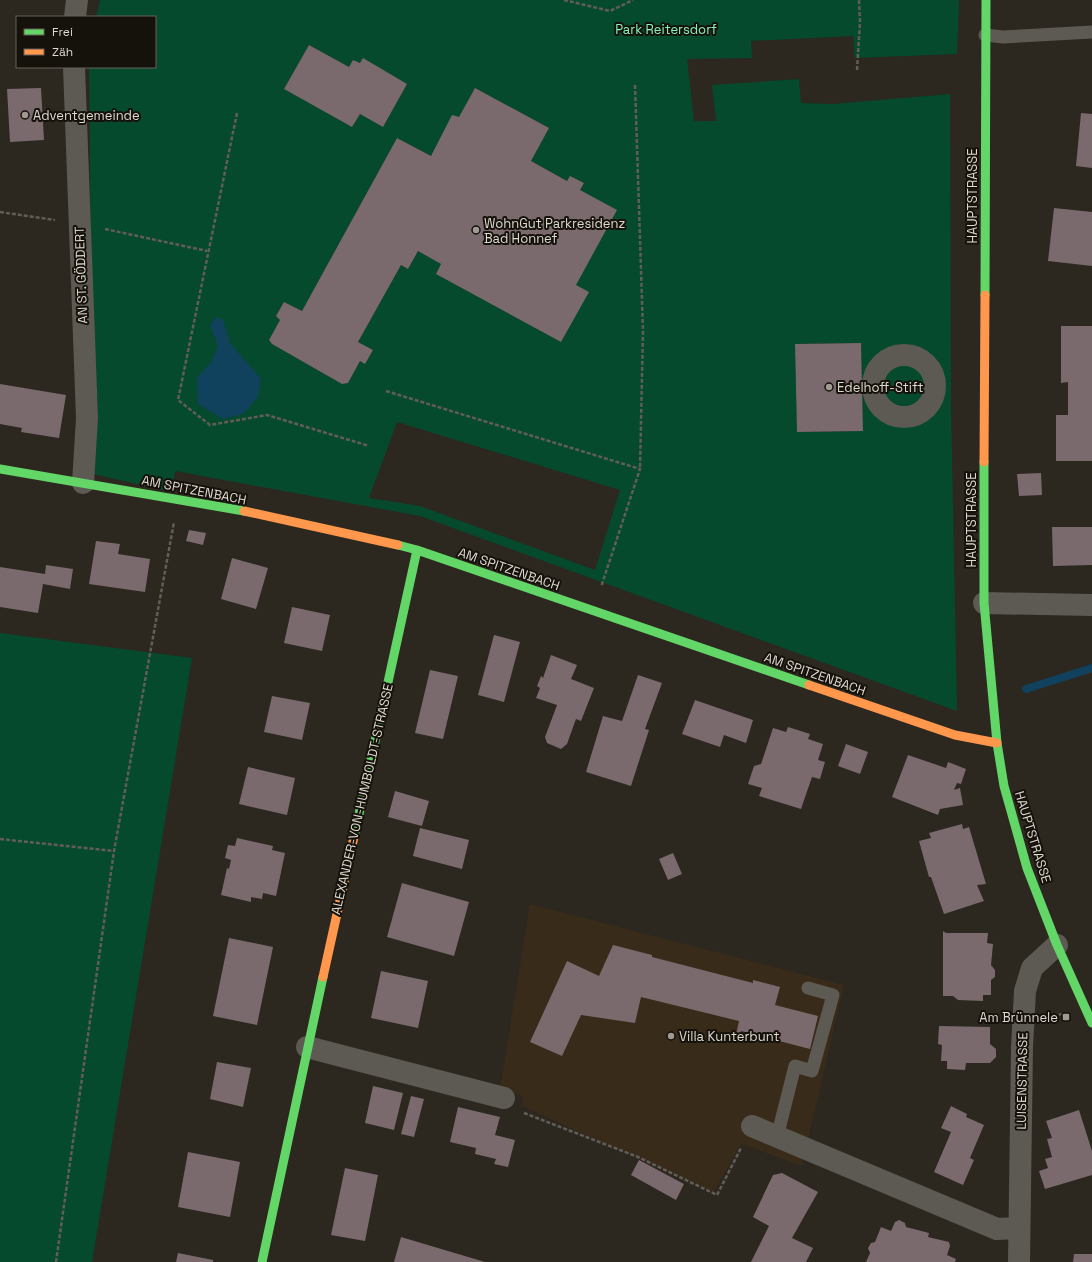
<svg xmlns="http://www.w3.org/2000/svg" width="1092" height="1262" viewBox="0 0 1092 1262" font-family="'Space Grotesk',sans-serif">
  <rect width="100%" height="100%" fill="#2c271f"/>
  <path fill="#382b19" d="M530,904L844,985L802,1166L741,1144L714,1192L521,1106L523,1096L500,1088Z"/>
  <path fill="#064a2e" fill-rule="evenodd" d="M100,0H959L957,54L855,58L853,36L751,41L752,58L687,59L694,121H716L712,85L799,79L801,103L833,104L950,94L951,406L957,711L420,516L175,471L172,492L93,474L98,415L91,273L89,67H155V17H96ZM309,45L349,67L353,60L360,63L363,59L407,84L383,127L360,114L352,127L284,89ZM475,88L549,128L531,161L567,181L570,176L584,183L580,190L576,285L588,292L561,342L436,274L441,264L418,251L408,269L401,265L358,342L373,350L365,364L360,361L348,383L342,384L272,344L269,340L280,320L276,316L284,302L302,311L397,138L431,156L459,117ZM861,343L863,431L797,432L795,344ZM397,422L620,490L595,570L420,506L369,498Z
    M0,633L192,658L92,1262H0Z"/>
  <path fill="#10415d" d="M216,317L223,320L230,343L261,379L258,397L243,414L223,419L198,404L197,378L212,361L218,346L210,325Z"/>
  <g fill="none" stroke-linecap="round" stroke-linejoin="round">
    <path stroke="#10415d" stroke-width="8" d="M1026,689L1092,668"/>
  </g>
  <path fill="#7a6a6e" d="M309,45L349,67L353,60L360,63L363,58L407,84L383,127L360,114L352,127L284,89Z
    M41,88L44,140L10,142L7,89Z
    M475,88L549,128L531,161L567,181L570,176L584,183L580,190L617,210L576,285L589,292L561,342L436,274L441,264L418,251L408,269L401,265L358,342L373,350L365,364L360,361L348,383L342,384L272,344L269,340L280,320L276,316L284,302L302,311L397,138L431,156L452,115L459,117Z
    M1081,113L1092,114V168L1076,166Z
    M1054,208L1092,212V266L1048,261Z
    M1061,326H1092V461H1056V415H1068V382L1061,383Z
    M861,343L863,431L797,432L795,344Z
    M0,384L66,395L59,438L21,432L22,428L0,424Z
    M1041,473L1042,495L1019,496L1017,474Z
    M1052,527H1092V565L1053,566Z
    M189,530L206,533L203,545L186,541Z
    M96,541L120,544L118,554L150,559L145,592L89,584Z
    M232,558L268,568L256,609L221,599Z
    M46,565L73,569L70,589L43,584L38,613L0,607V567L45,574Z
    M292,607L330,615L322,651L284,643Z
    M494,635L520,642L504,702L478,695Z
    M551,655L577,665L571,679L594,688L581,721L576,719L567,744L561,749L547,743L545,737L557,705L536,698L540,688L537,686L541,676L543,678Z
    M430,670L458,676L443,739L415,733Z
    M638,675L662,683L645,729L649,730L631,786L586,772L603,716L622,721Z
    M272,696L310,703L302,740L264,732Z
    M695,700L753,720L746,743L724,735L720,747L682,734Z
    M788,727L810,734L808,739L823,744L818,760L825,762L820,779L812,777L801,809L759,796L762,788L748,784L754,766L761,764L773,728L786,732Z
    M846,744L868,752L860,774L838,766Z
    M908,755L946,768L948,762L966,769L961,784L957,783L954,790L960,788L963,805L940,809L938,815L892,797Z
    M248,767L295,778L287,815L239,804Z
    M395,791L429,801L422,826L388,817Z
    M962,824L963,829L969,827L986,884L977,885L984,901L944,914L931,877H929L919,841L931,838L929,833Z
    M420,828L469,840L462,869L413,856Z
    M237,838L273,846L272,850L285,853L276,896L263,893L262,899L251,897V902L221,895L227,868L229,869L231,860L225,858L228,845L235,846Z
    M673,853L682,874L668,880L659,859Z
    M402,883L469,902L454,956L387,937Z
    M943,931L946,933H988L987,943L993,944L991,965L995,970V977L991,980V995H983V1001L958,1000L953,996H943Z
    M229,938L273,947L257,1025L213,1016Z
    M613,945L652,955V957L753,983V980L780,987L775,1005L818,1016L810,1049L741,1031L740,1036L736,1035L739,1021L641,997L635,1023L581,1015L562,1056L530,1042L567,961L599,976Z
    M381,971L428,981L418,1028L371,1018Z
    M939,1026L990,1027V1044L996,1049V1057L990,1063H966L965,1070L947,1069V1061H941L942,1045L938,1044Z
    M217,1062L251,1068L243,1107L210,1099Z
    M373,1086L403,1093L394,1130L365,1123Z
    M411,1096L424,1099L414,1137L401,1134Z
    M951,1106L967,1114L966,1117L984,1125L970,1158L974,1160L963,1185L934,1172L951,1132L941,1128Z
    M458,1107L500,1117L495,1135L515,1140L508,1167L494,1164L496,1159L475,1154L476,1148L450,1142Z
    M1079,1110L1092,1151V1175L1045,1189L1039,1171L1048,1168L1045,1159L1052,1157L1047,1139L1052,1138L1046,1121Z
    M188,1152L240,1162L230,1217L178,1207Z
    M639,1160L684,1184L676,1200L631,1175Z
    M345,1168L378,1175L365,1241L331,1235Z
    M782,1173L818,1192L792,1238L813,1248L806,1262H751L769,1226L753,1217L773,1175Z
    M899,1220L905,1223L906,1227L929,1233L928,1237L949,1242L950,1246L947,1255L956,1259L955,1262H866L870,1253L868,1248L871,1243L875,1242L881,1227L891,1231L895,1222Z
    M401,1237L485,1262H394Z
    M178,1253L213,1260V1262H176Z
    M1074,1254H1092V1262H1073Z"/>
  <g fill="none" stroke-linecap="round" stroke-linejoin="round">
    <path stroke="#615d58" stroke-width="2.5" stroke-dasharray="4 2" stroke-linecap="butt" d="M564,0L610,11L633,0
      M857,70L860,22L859,0
      M635,85L643,331L640,469
      M237,113L178,400L210,425L267,415L369,446
      M0,212L55,220
      M105,229L207,251
      M386,391L640,469L601,587
      M0,839L114,851
      M1047,1017L1062,1014
      M524,1113L638,1157L717,1195L741,1148
      M56,1262L114,851L174,522"/>
    <path stroke="#5d5953" stroke-width="13" d="M985,35L1003,37L1092,32
      M777,1137L795,1066L812,1071L833,995L808,988"/>
    <path stroke="#5d5953" stroke-width="22" d="M75,17L77,0
      M74,67L87,418L83,483
      M873 386a31 31 0 1 1 62 0a31 31 0 1 1-62 0Z
      M984,603L1092,605
      M307,1047L504,1098
      M752,1126L997,1229L1019,1228
      M1019,1262L1022,1047L1025,991L1032,968L1057,945"/>
    <path stroke="#63d668" stroke-width="9" d="M985,295L986,0
      M984,462V603L997,743L1004,786L1027,868L1057,945L1092,1023
      M0,469L244,511
      M398,545L417,550L809,685
      M354,837L417,550
      M262,1262L323,977"/>
    <path stroke="#ff974d" stroke-width="9" d="M984,462L985,295
      M244,511L398,545
      M809,685L955,735L997,743
      M323,977L354,837"/>
  </g>
  <g fill="#a09b92" stroke="#15110b" stroke-width="1.5">
    <circle cx="25" cy="115" r="4"/>
    <circle cx="476" cy="230" r="4"/>
    <circle cx="829" cy="387" r="4"/>
    <rect x="1062" y="1013" width="8" height="8" rx="2"/>
    <circle cx="671" cy="1036" r="4"/>
  </g>
  <g text-anchor="middle" dominant-baseline="central" stroke-width="4" stroke-linejoin="round" paint-order="stroke">
    <g font-size="13" fill="#8af1b9" stroke="#15110b">
      <text x="666" y="29">Park Reitersdorf</text>
    </g>
    <g font-size="13" fill="#dfd9d0" stroke="#15110b" text-anchor="start">
      <text x="33" y="115">Adventgemeinde</text>
      <text x="484" y="223">WohnGut Parkresidenz<tspan x="484" dy="15">Bad Honnef</tspan></text>
      <text x="837" y="387">Edelhoff-Stift</text>
      <text x="1058" y="1017" text-anchor="end">Am Brünnele</text>
      <text x="679" y="1036">Villa Kunterbunt</text>
    </g>
    <g font-size="13" fill="#dfd9d0" stroke="#15110b">
      <text transform="translate(972 196) rotate(-90)">HAUPTSTRASSE</text>
      <text transform="translate(81 275) rotate(-92)">AN ST. GÖDDERT</text>
      <text transform="translate(194 490) rotate(11)">AM SPITZENBACH</text>
      <text transform="translate(971 520) rotate(-90)">HAUPTSTRASSE</text>
      <text transform="translate(509 569) rotate(19)">AM SPITZENBACH</text>
      <text transform="translate(815 674) rotate(19)">AM SPITZENBACH</text>
      <text transform="translate(362 799) rotate(-77)">ALEXANDER-VON-HUMBOLDT-STRASSE</text>
      <text transform="translate(1033 837) rotate(73)">HAUPTSTRASSE</text>
      <text transform="translate(1022 1081) rotate(-89)">LUISENSTRASSE</text>
    </g>
  </g>
  <rect x="16" y="16" width="140" height="52" fill="#15110b" stroke="#66615a"/>
  <rect x="24" y="29" width="20" height="6" fill="#63d668" stroke="#66615a"/>
  <text x="52" y="36" font-size="12" fill="#dfd9d0">Frei</text>
  <rect x="24" y="49" width="20" height="6" fill="#ff974d" stroke="#66615a"/>
  <text x="52" y="56" font-size="12" fill="#dfd9d0">Zäh</text>
</svg>
